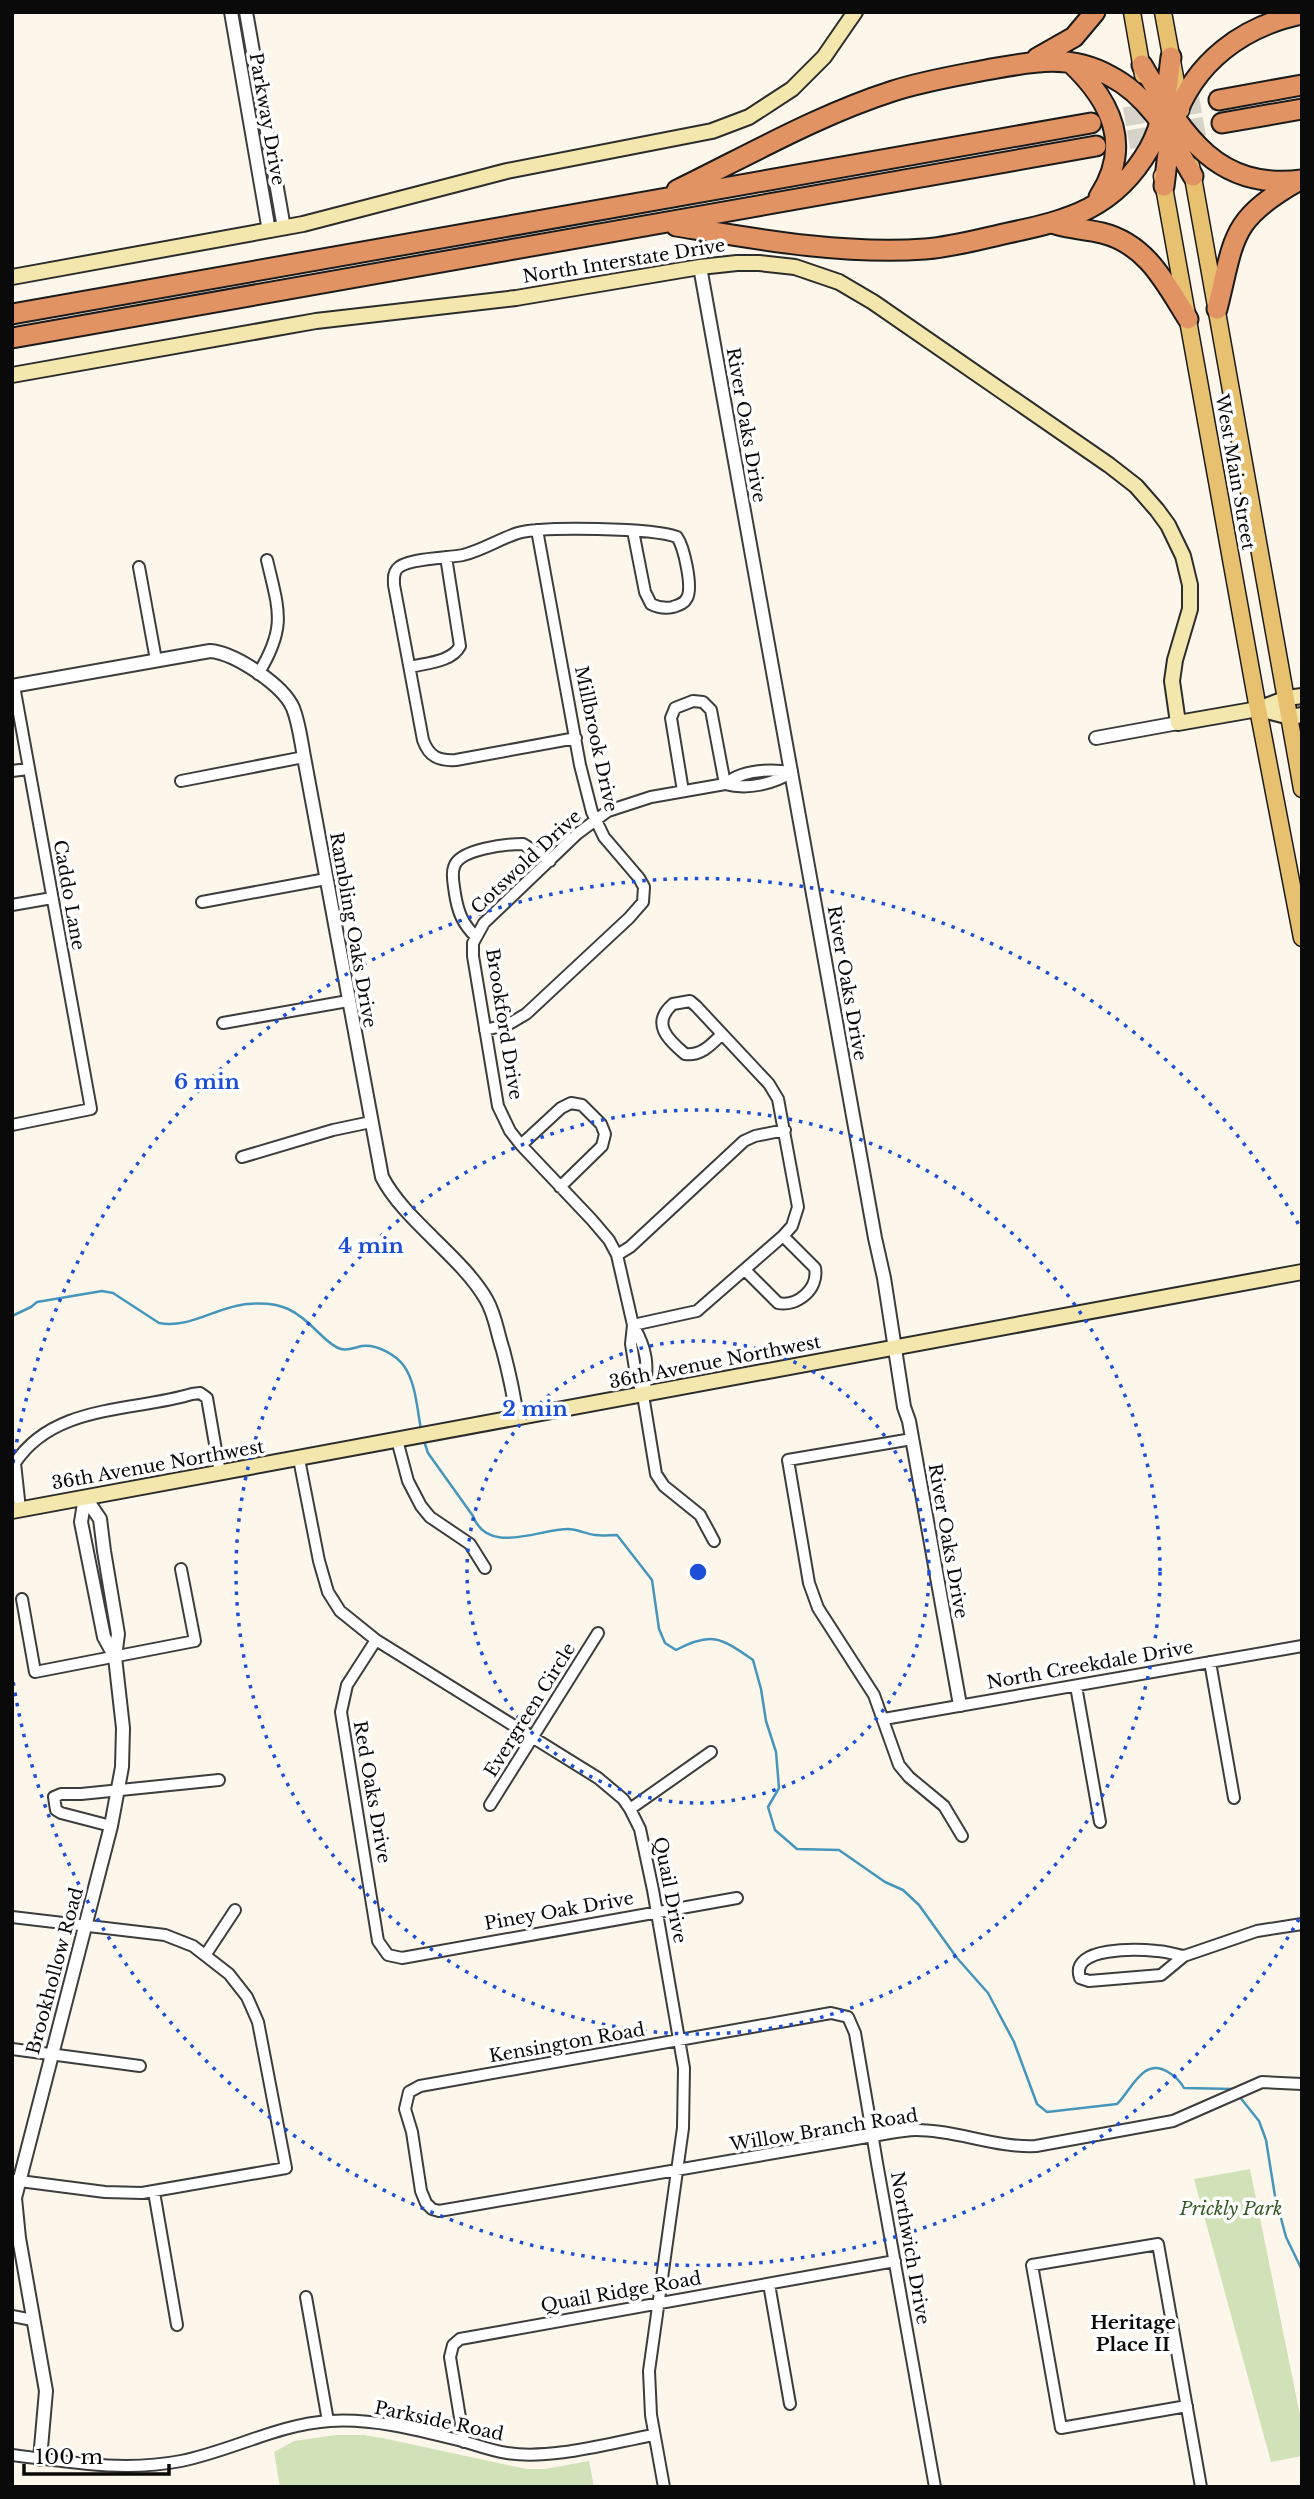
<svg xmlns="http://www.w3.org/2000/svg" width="1314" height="2499" viewBox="0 0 1314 2499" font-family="'Libre Baskerville',serif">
  <rect width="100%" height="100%" fill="#fcf7ea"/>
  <path fill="#d1e2b9" d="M1250,2169L1302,2425V2456L1271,2462L1194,2179Z
    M336,2435H364L387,2439L526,2469H545L589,2461L594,2487H280L274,2452L294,2441Z"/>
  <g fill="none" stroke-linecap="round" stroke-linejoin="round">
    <path stroke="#4695bb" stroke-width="2.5" d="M12,1316L31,1307L37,1302L102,1291L113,1293L159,1323C190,1329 218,1306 248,1304C282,1301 296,1310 319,1333C325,1339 333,1347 341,1349C348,1351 356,1347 362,1346C377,1344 396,1355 404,1366C416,1383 417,1409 421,1429
      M423,1438L428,1453L473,1516C488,1556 539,1529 568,1529C577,1529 586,1534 595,1535C602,1536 610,1535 617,1535L652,1580L659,1629L665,1643L676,1650C712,1631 721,1638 753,1660L761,1689L766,1721L776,1752L779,1788L768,1807L775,1830L797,1849L839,1850L885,1882L903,1890L919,1905L957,1958L988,1993L1014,2042L1037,2104L1047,2112L1117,2104C1131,2091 1143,2056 1168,2072C1175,2076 1180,2081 1184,2088L1233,2089L1235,2091
      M1239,2096L1259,2121L1266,2140L1275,2196L1286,2237L1302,2270"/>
    <path stroke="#d8d3c8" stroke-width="19" stroke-dasharray="19 10" stroke-linecap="butt" d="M1096,122L1219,100
      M1100,145L1222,123"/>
    <defs>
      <path id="minor" d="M139,567L156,660
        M410,667C426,663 452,662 460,646L446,557
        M258,674C287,627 279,611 267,560
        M576,738L456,760C439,761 429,757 423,740L394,585C394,579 393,574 397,569C405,558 449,558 463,555C483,550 499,539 518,533C542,526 654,528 677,537C684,547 693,587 687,598C684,604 679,605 673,607C665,609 659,608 651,604L645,592L633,531
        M12,771L28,769
        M181,781L304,757
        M725,784C743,769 769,769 792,772
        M683,791L671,718L675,708L693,701L703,702L711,710L725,784
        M202,902L326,879
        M12,905L52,898
        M476,937C462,923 458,912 455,894C454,885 451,875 454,867C459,849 506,844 523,844L550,861
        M223,1023L348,1001
        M485,1030L509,1024L526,1014L629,918L643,902L644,887L639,878L604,837L592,812L580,765L537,530
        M12,1125L91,1109L14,686
        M521,1145L561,1108L571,1103L582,1105L601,1124L605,1134L602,1146L560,1187
        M242,1157L333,1130L371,1122
        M617,1255L630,1247L744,1141L755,1136L785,1130
        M745,1270L778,1303C797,1307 819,1289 815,1268L783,1236
        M633,1325L697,1311L783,1236L792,1226L798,1207L778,1099L769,1084L696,1006L690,1001L673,1004C651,1023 667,1039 685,1054C701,1056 711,1045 722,1034
        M633,1325C647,1349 649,1365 644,1393
        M912,1439L788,1460L809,1583L818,1608L874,1695L899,1765L909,1777L944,1806L962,1836
        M397,1440L408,1481L421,1506L430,1517L470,1544L485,1568
        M299,1459L319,1561L328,1592L340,1611L376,1640L598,1778L623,1799L630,1809L640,1829L653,1890L684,2068L683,2128L649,2371L651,2415L664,2487
        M20,1509L15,1463C54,1404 132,1412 192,1394L200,1393L207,1398L220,1473
        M714,1541L700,1515L664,1486L656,1474L643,1395L636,1375L631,1344L633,1325L617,1255L609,1240L592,1220L521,1145L510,1131L498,1106L473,956V943L484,923L577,834L608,811L651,797L725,784C748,790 773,784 792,772
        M22,1599L35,1672L195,1641L181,1569
        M376,1640L347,1685L341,1712L378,1941L388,1955L402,1958L737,1898
        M1210,1662L1234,1798
        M1076,1686L1100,1822
        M884,1719L1302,1646
        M490,1805L598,1633
        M630,1809L711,1752
        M111,1826L61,1813L56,1810L54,1797L61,1794H81L219,1780
        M12,1917L165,1935L193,1946L229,1974L247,1997L258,2022L286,2168L142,2193L105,2192L12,2180
        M206,1954L235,1910
        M1184,1956C1176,1955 1166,1951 1157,1951C1139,1949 1069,1946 1080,1978L1089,1981L1161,1975L1184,1956L1257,1931L1302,1924
        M12,2049L140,2066
        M154,2192L177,2325
        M769,2284L790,2404
        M306,2297L328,2421
        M12,2316L33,2320
        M1187,2406L1061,2428L1032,2265L1158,2244L1201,2487
        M464,2442L450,2357L453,2345L460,2339L895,2261
        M12,2455C69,2462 124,2472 181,2461C231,2451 279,2424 330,2421C375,2418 422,2431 466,2442C479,2446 493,2451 507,2453C552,2460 609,2443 654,2435
        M935,2487L877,2163C874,2145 871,2127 868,2109L855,2033L848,2017L831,2013L420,2086L409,2092L405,2109L412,2132L421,2191L426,2203L432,2209L439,2211L873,2136C887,2134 902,2130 916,2130C957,2130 995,2148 1036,2146L1173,2121L1262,2082L1302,2084"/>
      <path id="tertiary" d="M231,12L269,231
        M246,12L284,228
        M700,267L875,1238L884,1278L904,1407L909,1421L960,1705
        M12,686L210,651C235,653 283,685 293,708C299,723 301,741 304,757L382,1177C404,1220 461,1256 486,1299C496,1316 497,1333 503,1350C509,1373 514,1395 517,1418
        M1096,738L1178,723
        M85,1497L81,1522L104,1637L115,1657
        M40,2459L46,2391L19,2238L15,2198L111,1826L122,1767L123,1728L115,1657L118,1634L104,1551L100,1519L85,1497"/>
      <path id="secondary" d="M12,277L303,224L507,171L712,131L749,117L792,89L824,57L855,12
        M12,375L316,321L516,298L700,267L737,263H759L795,267L839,282L873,302L1109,465L1136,486L1157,510L1168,525L1183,556L1190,585V609L1175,660L1172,681L1178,723L1258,709L1287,698L1302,696
        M1259,709L1290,717L1302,715
        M12,1511L1302,1272"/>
      <path id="primary" d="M1132,12L1143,75
        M1163,12L1181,110
        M1191,166L1302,789
        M1162,176L1258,709L1302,938"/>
      <path id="motorway" d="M1037,58L1074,37L1095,12
        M1071,63C1111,101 1133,145 1099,197
        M1142,65C1181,130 1213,191 1302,180
        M1219,100L1302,85
        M1222,123L1302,109
        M1164,186C1167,165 1168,142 1174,121C1194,62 1243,26 1302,14
        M677,190C747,156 818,115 893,91C924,81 955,76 986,70C1030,62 1069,53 1110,76C1151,97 1171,138 1193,176
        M1055,224C1071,229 1086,229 1102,233C1147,244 1166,284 1188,319
        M676,226C756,239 843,255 925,249C953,247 981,239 1008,233C1070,220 1115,208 1149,149C1165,120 1167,89 1171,57
        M1217,309C1235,238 1229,220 1298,181
        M12,314L1091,123
        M12,338L1096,146"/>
    </defs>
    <use href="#minor" stroke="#3d3d3d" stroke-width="14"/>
    <use href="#tertiary" stroke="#3d3d3d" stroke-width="16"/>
    <use href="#secondary" stroke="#2c2c2c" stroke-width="18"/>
    <use href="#primary" stroke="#1b1b1b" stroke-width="19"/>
    <use href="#motorway" stroke="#1b1b1b" stroke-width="23"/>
    <use href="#minor" stroke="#fff" stroke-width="10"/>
    <use href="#tertiary" stroke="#fff" stroke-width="12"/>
    <use href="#secondary" stroke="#f4e7ad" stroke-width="14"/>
    <use href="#primary" stroke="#e7c170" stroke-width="16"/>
    <use href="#motorway" stroke="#e19363" stroke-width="19"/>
  </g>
  <g fill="none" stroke="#1d4ed8" stroke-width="3.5" stroke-dasharray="3.5 7">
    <circle cx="698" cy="1572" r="231"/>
    <circle cx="698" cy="1572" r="462"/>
    <path d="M1299 1919A694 694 0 0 1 13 1681M13 1463A694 694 0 0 1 1299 1225"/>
  </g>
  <g text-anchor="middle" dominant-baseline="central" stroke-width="7" stroke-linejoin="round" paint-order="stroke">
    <g font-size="18" fill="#0a0a0a" stroke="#fff">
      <text transform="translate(267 119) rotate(80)">Parkway Drive</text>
      <text transform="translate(624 261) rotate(-9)">North Interstate Drive</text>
      <text transform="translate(746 425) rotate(80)">River Oaks Drive</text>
      <text transform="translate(1235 472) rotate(80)">West Main Street</text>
      <text transform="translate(596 739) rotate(78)">Millbrook Drive</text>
      <text transform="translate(526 862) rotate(-43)">Cotswold Drive</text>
      <text transform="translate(69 895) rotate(80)">Caddo Lane</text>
      <text transform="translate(353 930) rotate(80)">Rambling Oaks Drive</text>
      <text transform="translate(847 983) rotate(80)">River Oaks Drive</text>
      <text transform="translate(504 1024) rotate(81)">Brookford Drive</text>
      <text transform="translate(715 1362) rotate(-11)">36th Avenue Northwest</text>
      <text transform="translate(158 1465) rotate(-10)">36th Avenue Northwest</text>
      <text transform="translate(948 1541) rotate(80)">River Oaks Drive</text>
      <text transform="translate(1090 1665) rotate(-10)">North Creekdale Drive</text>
      <text transform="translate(530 1710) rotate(-58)">Evergreen Circle</text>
      <text transform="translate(372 1792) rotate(80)">Red Oaks Drive</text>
      <text transform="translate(670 1890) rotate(79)">Quail Drive</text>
      <text transform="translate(559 1911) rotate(-10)">Piney Oak Drive</text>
      <text transform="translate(55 1971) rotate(-75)">Brookhollow Road</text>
      <text transform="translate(567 2043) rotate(-10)">Kensington Road</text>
      <text transform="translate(824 2130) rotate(-9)">Willow Branch Road</text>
      <text transform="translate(910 2248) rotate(80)">Northwich Drive</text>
      <text transform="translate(621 2292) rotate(-10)">Quail Ridge Road</text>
      <text transform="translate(439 2421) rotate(12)">Parkside Road</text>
    </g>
    <g font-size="18" font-style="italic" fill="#335924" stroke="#fff">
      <text x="1231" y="2209">Prickly Park</text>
    </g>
    <g font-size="19" font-weight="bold" fill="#0a0a0a" stroke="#fff">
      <text x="1133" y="2322">Heritage<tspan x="1133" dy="22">Place II</tspan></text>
    </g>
  </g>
  <circle cx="698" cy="1572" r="10" fill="#1d4ed8" stroke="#fff" stroke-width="3.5"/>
  <g font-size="21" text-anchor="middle" font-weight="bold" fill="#1d4ed8" stroke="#fff" stroke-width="7" stroke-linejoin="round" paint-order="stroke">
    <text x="207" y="1089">6 min</text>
    <text x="371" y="1253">4 min</text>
    <text x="535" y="1416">2 min</text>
  </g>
  <rect width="1314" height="2499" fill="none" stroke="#0a0a0a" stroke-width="28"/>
  <path d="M24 2464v10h145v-10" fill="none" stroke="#0a0a0a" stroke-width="3.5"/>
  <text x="35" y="2464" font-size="21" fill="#0a0a0a" stroke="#ffffff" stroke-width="5" paint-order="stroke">100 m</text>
</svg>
